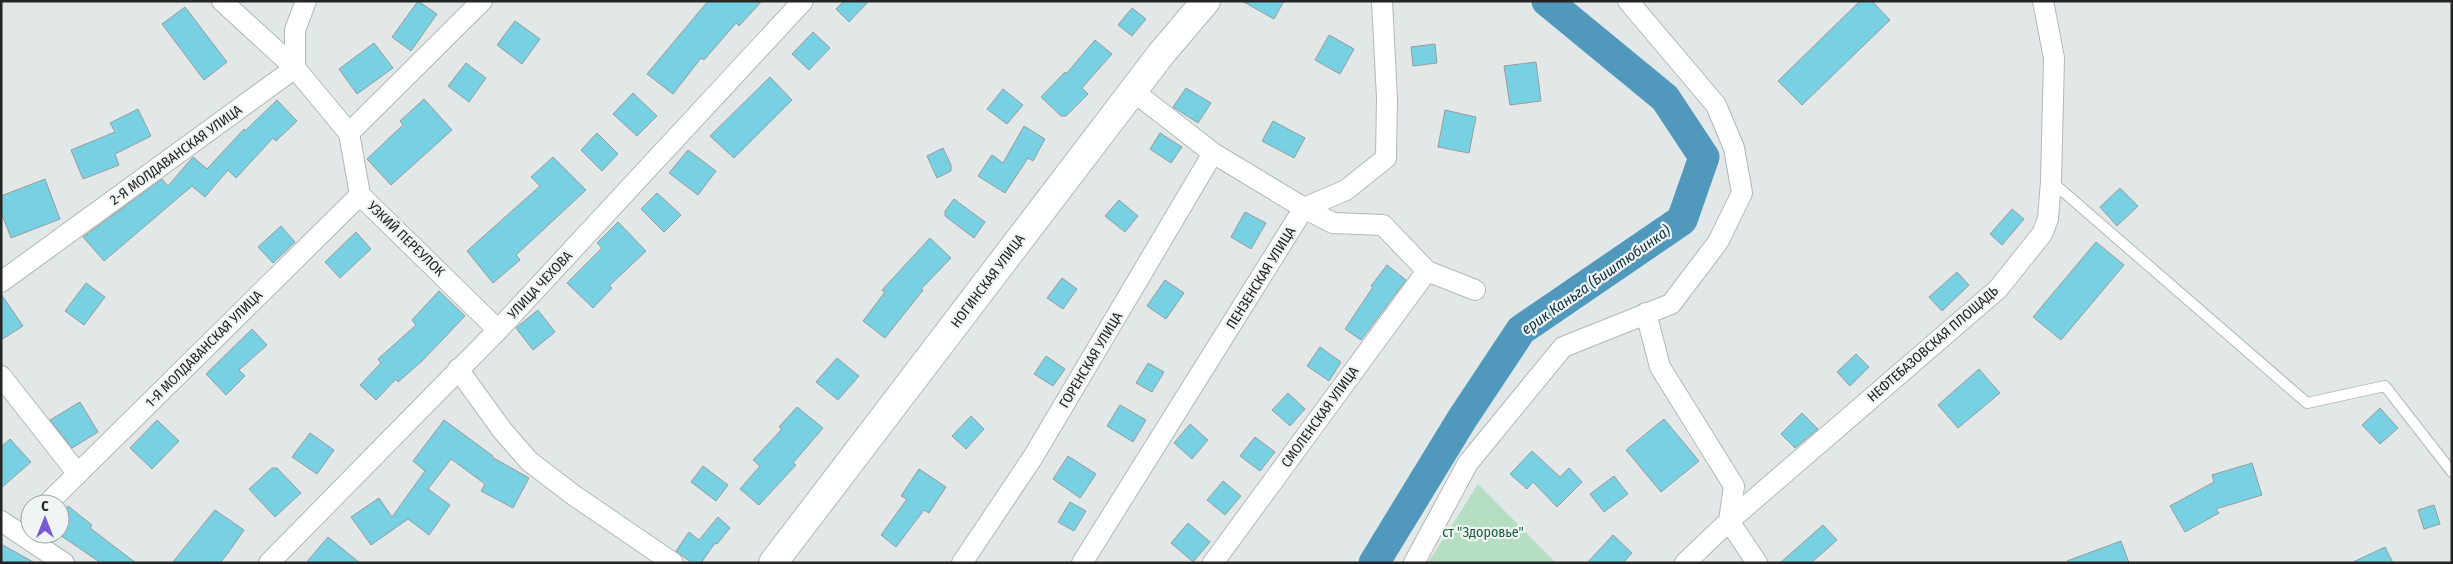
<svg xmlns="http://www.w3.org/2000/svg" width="2453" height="564" viewBox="0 0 2453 564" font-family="'Fira Sans Condensed',sans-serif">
  <rect width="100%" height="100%" fill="#e2e7e7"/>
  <path fill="#b6dec0" d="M1478,484L1556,563H1428Z"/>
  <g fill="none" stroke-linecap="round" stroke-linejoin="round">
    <path stroke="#5199bc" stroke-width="31" d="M1374,563L1462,419L1521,330L1682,220L1704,157L1665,98L1547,1"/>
  </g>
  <path fill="#78d1e3" stroke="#989c9d" d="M418,1L437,14L411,51L392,37Z
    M708,1H762L739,26L736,23L704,60L701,58L673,94L647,74Z
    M844,1H869L849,22L836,9Z
    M1242,1H1284L1274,19Z
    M1860,1H1872L1890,20L1802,105L1778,81Z
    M185,7L227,62L204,80L162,24Z
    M1132,8L1146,19L1132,36L1118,25Z
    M515,21L540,39L522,64L497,45Z
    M813,32L830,48L809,70L792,54Z
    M1329,35L1354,49L1340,74L1315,60Z
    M1095,40L1112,54L1082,88L1088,94L1066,116H1061L1041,97L1065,72L1066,74Z
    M374,43L393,68L357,94L339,69Z
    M1435,44L1437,63L1413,66L1411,47Z
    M1536,62L1541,101L1510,105L1504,66Z
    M466,63L486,78L469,102L448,86Z
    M770,77L792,100L734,158L710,136Z
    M1186,88L1211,103L1198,123L1173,107Z
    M1003,89L1023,105L1007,124L987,109Z
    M633,93L657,116L637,136L613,114Z
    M424,99L452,130L391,185L367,159L403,125L400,121Z
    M277,100L297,121L276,141L273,138L236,178L228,170L205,197L192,186L104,261L83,237L162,179L168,186L193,157L207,169L244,129L245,131Z
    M138,109L151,136L115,154L119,165L83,179L71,150L115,132L110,123Z
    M1445,110L1476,117L1469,153L1438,147Z
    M1273,121L1305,138L1294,158L1262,141Z
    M1024,126L1045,139L1033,161L1028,158L1005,193L978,176L992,155L1003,163Z
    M597,133L618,154L602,171L581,150Z
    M1160,133L1182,147L1171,163L1150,149Z
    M943,148L951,165V171L937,178L927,156Z
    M688,150L716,171L698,195L669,173Z
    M553,157L586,190L516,255L520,260L493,283L467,251L540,186L531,177Z
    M45,179L60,219L11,238L1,212V196Z
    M2120,188L2138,206L2117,226L2100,207Z
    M657,193L681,215L664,232L641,209Z
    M954,199L985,222L974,238L945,216V211Z
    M1119,200L1138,216L1125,232L1105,216Z
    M2012,209L2024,219L2002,245L1990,234Z
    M1245,212L1266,223L1251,249L1231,237Z
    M618,222L646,251L609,286L612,288L593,308L567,283L602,248L597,243Z
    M281,226L295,242L273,263L258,247Z
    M356,232L371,249L340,278L325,262Z
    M930,238L951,258L921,289L923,290L885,338L863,321L885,292L882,290Z
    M2096,242L2124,265L2061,340L2033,317Z
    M1387,265L1406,280L1361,340L1345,329L1373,287L1371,286Z
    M1957,272L1969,285L1942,311L1929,297Z
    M1062,278L1077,289L1063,309L1047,298Z
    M1165,280L1184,293L1166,319L1147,306Z
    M86,283L105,297L84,325L65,311Z
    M439,291L465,316L422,361L398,382L396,379L376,400L360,385L381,363L378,359L416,325L412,320Z
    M1,294L23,326L1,340Z
    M538,310L555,332L533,350L516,328Z
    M252,329L267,345L239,370L245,376L226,395L206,374Z
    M1320,347L1341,362L1329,381L1307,366Z
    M1856,354L1869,367L1850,386L1837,372Z
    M1046,356L1065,369L1053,386L1034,374Z
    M837,358L859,376L838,400L816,382Z
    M1148,363L1164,372L1152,392L1136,383Z
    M1979,369L2000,393L1958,428L1938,405Z
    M1288,393L1305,409L1290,426L1272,410Z
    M80,402L98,432L72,448L50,420Z
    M1120,405L1146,420L1133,442L1107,426Z
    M797,407L823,428L793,463L796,465L759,505L740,489L760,466L753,460L782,429L779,427Z
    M2380,408L2398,428L2380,444L2362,425Z
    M1802,413L1818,429L1795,448L1781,434Z
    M971,416L984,429L966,449L952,436Z
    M1664,419L1699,461L1661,492L1626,450Z
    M157,420L179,441L152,469L130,448Z
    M444,420L493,456L492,457L529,478L513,508L481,491L485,484L451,459L428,489L450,505L429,535L408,519L371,545L351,517L379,498L392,517L425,471L413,461Z
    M1190,424L1208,440L1192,459L1174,443Z
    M310,433L334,450L317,474L292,457Z
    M1255,437L1275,452L1260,471L1240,456Z
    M10,439L31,462L1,488V447Z
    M1532,451L1560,477L1569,468L1582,482L1557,507L1533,482L1527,489L1510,474Z
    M1068,456L1096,474L1080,498L1053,479Z
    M2252,463L2262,495L2216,509L2219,513L2185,532L2170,506L2214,482L2212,475Z
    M703,466L728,485L716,501L691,482Z
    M272,468H277L301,493L275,517L249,489Z
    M919,469L946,487L929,513L924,510L896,547L881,535L907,499L901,496Z
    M1614,476L1628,494L1604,512L1590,494Z
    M1223,481L1241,496L1225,515L1207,500Z
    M1070,502L1086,511L1074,531L1058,522Z
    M2434,505L2440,524L2424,529L2418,510Z
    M68,506L92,525L90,528L136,563H101L60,535V515Z
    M215,510L244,530L228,553L220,563H172Z
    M718,517L730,528L717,544L715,543L701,563H692L676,551L689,532L699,540Z
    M1188,523L1210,542L1193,562L1171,543Z
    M1823,525L1837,540L1811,563H1780Z
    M1613,535L1632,553L1623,563H1587Z
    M328,537L360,563H306Z
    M2121,541L2129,563H2068L2067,561Z
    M1,544L35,563H1Z
    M2385,547L2393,563H2351Z"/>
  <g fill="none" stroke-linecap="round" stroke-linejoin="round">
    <defs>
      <path id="service" d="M2051,181L2307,403L2385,386L2452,472"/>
      <path id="minor" d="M222,1L295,68L349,133L360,195L498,330
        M1133,91L1213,153L1304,208L1333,223L1383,225L1427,271L1475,290
        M349,133L482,1
        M1,282L295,68V30L306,1
        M1646,313L1660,367L1734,486L1729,521L1757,563
        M458,369L502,430L529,461L572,494L673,563
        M1,376L78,474
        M47,504L360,195
        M1,521L64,563
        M269,563L498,330L803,1
        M962,563L1033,457L1213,153
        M1082,563L1304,208L1346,190L1386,158L1387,98L1382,1
        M1213,563L1427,271
        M1414,563L1468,463L1563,347L1671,304L1718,242L1742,193L1734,148L1716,105L1628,1
        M1685,563L1729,521L1998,289L2042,234L2048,219L2051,181L2054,58L2043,1"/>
      <path id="primary" d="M773,563L1161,54L1206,1"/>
    </defs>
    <use href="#service" stroke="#b2b7b7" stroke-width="12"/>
    <use href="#minor" stroke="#b2b7b7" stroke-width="22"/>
    <use href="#primary" stroke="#b2b7b7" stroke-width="30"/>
    <use href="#service" stroke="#fff" stroke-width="10"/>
    <use href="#minor" stroke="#fff" stroke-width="20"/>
    <use href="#primary" stroke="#fff" stroke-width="28"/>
  </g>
  <g text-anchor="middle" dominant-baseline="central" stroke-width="4.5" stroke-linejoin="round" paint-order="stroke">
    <g font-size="14" fill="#242525" stroke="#eff4f4">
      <text transform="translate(176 155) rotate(-36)">2-Я МОЛДАВАНСКАЯ УЛИЦА</text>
      <text transform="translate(406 239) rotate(44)">УЗКИЙ ПЕРЕУЛОК</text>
      <text transform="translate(1261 278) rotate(-58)">ПЕНЗЕНСКАЯ УЛИЦА</text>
      <text transform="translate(988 281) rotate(-53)">НОГИНСКАЯ УЛИЦА</text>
      <text transform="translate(540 285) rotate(-47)">УЛИЦА ЧЕХОВА</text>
      <text transform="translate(1933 344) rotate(-41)">НЕФТЕБАЗОВСКАЯ ПЛОЩАДЬ</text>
      <text transform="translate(204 349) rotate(-45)">1-Я МОЛДАВАНСКАЯ УЛИЦА</text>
      <text transform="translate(1091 360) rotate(-59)">ГОРЕНСКАЯ УЛИЦА</text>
      <text transform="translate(1320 417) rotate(-54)">СМОЛЕНСКАЯ УЛИЦА</text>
    </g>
    <g font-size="14" fill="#1d6037" stroke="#eff4f4">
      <text x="1483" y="532">ст "Здоровье"</text>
    </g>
    <g font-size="15" font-style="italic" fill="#0e2f3f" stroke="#eff4f4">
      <text transform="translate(1596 280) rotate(-35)">ерик Каньга (Биштюбинка)</text>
    </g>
  </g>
  <rect width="2453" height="564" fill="none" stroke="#242525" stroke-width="5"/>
  <g transform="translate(45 519)"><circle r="24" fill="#eff4f4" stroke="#9ea1a1"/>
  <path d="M0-4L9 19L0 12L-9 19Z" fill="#785ad4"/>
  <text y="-8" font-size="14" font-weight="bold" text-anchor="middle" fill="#242525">С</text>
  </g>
</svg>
